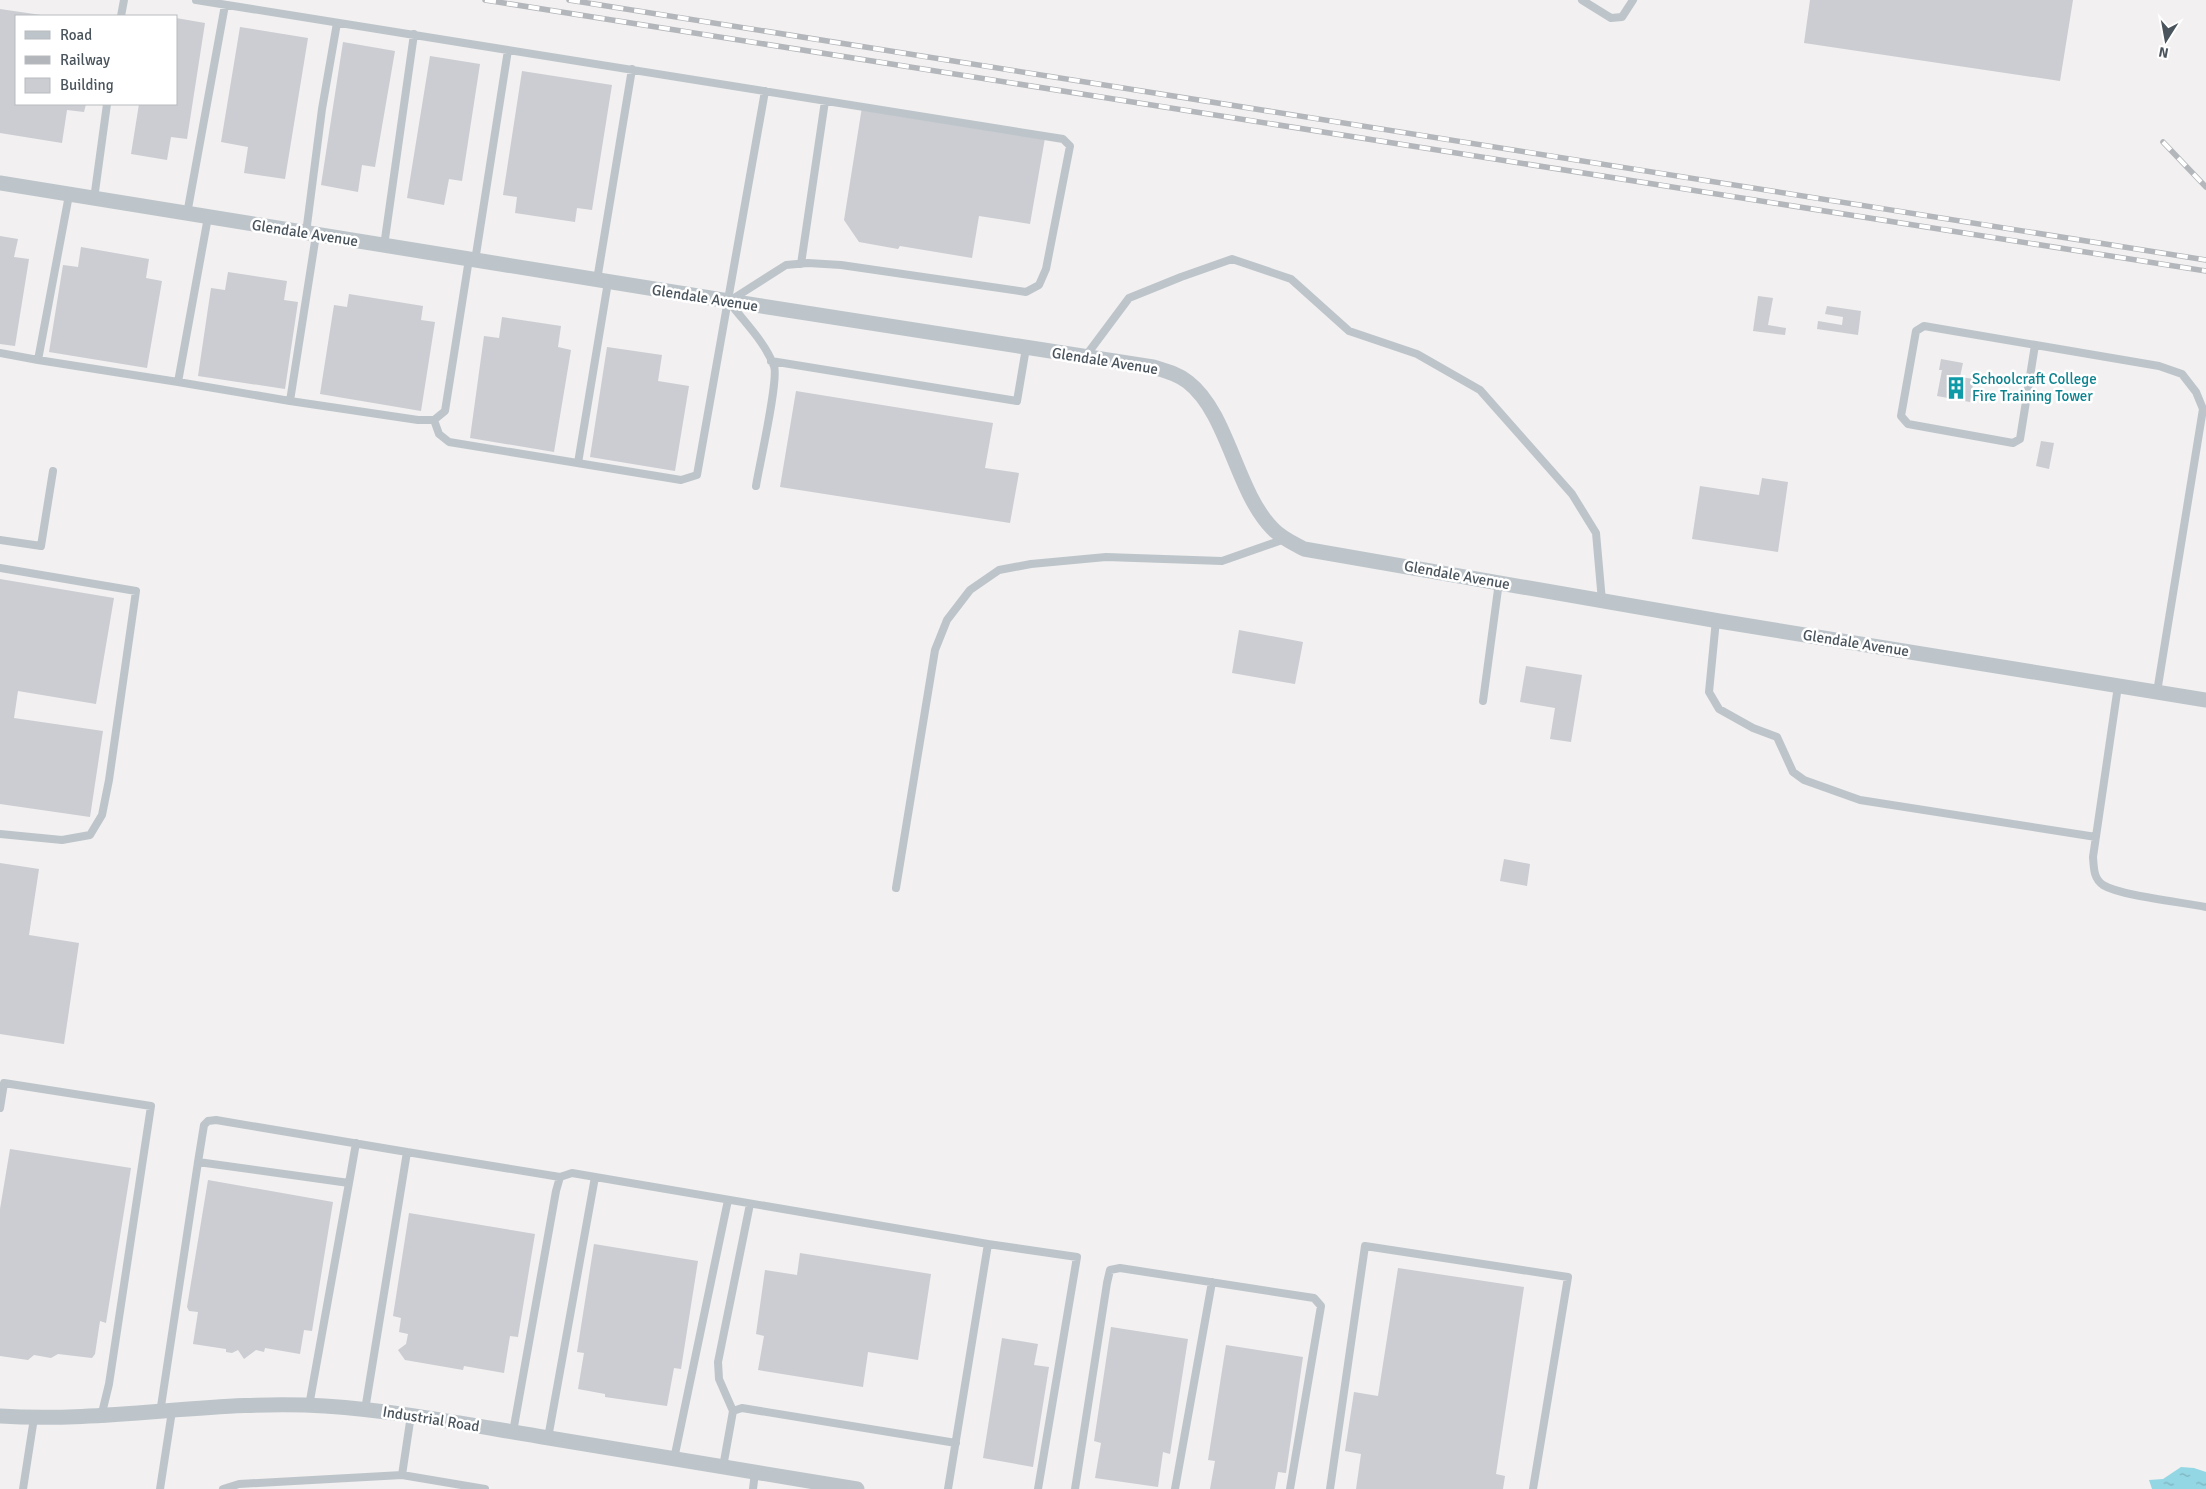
<svg xmlns="http://www.w3.org/2000/svg" width="2206" height="1489" viewBox="0 0 2206 1489" font-family="Signika,sans-serif">
  <defs>
    <pattern id="water-ripples" width="26" height="14" patternUnits="userSpaceOnUse" patternTransform="scale(1.25)"><rect width="26" height="14" fill="#94d7e4"/><path d="M2 4q2-2 4 0t4 0M15 11q2-2 4 0t4 0" fill="none" stroke="#7bb1bc"/></pattern>
  </defs>
  <rect width="100%" height="100%" fill="#f2f0f0"/>
  <path fill="url(#water-ripples)" d="M2181,1467L2194,1468L2206,1472V1489H2152L2149,1480L2163,1479Z"/>
  <path fill="#cbcdd2" d="M1810,0H2073L2060,81L1804,43Z
    M0,9L41,15L16,16V104H86L84,112L67,110L62,143L0,133Z
    M176,18L205,23L187,139L171,137L167,160L131,154L139,104H176Z
    M240,27L308,38L285,179L244,173L248,147L221,142Z
    M343,42L395,51L375,167L362,165L358,192L321,185Z
    M430,56L480,64L462,181L449,179L444,205L407,198Z
    M522,71L612,85L592,210L577,208L575,222L515,213L517,197L503,195Z
    M862,107L1045,138L1030,224L979,216L972,258L900,246L898,249L859,242L844,220Z
    M0,236L18,239L14,257L29,259L15,346L0,344Z
    M81,247L149,259L146,278L162,281L147,368L49,352L63,265L78,267Z
    M228,272L287,281L284,300L298,302L285,389L198,376L211,288L225,290Z
    M349,294L423,306L421,320L435,322L421,411L320,394L334,305L347,307Z
    M1758,296L1773,298L1768,325L1786,328L1785,335L1753,331Z
    M1827,306L1861,311L1858,335L1817,329L1818,321L1842,325L1843,317L1825,314Z
    M502,317L561,326L558,347L571,350L554,452L470,438L484,336L499,338Z
    M607,347L662,355L658,381L689,386L675,471L590,457Z
    M1941,359L1963,363L1960,377L1974,379L1970,402L1937,396L1942,370H1939Z
    M796,391L993,423L985,468L1019,473L1010,523L780,487Z
    M2041,441L2054,443L2049,469L2036,466Z
    M1762,478L1788,482L1778,552L1692,539L1700,486L1759,495Z
    M0,579L114,598L96,704L18,691L14,718L103,731L90,817L0,804Z
    M1239,630L1303,642L1295,684L1232,673Z
    M1526,666L1582,675L1571,742L1550,739L1555,708L1520,702Z
    M1504,859L1530,864L1527,886L1500,881Z
    M0,863L39,869L29,935L79,943L64,1044L0,1034Z
    M10,1149L131,1168L106,1323L100,1321L95,1354L92,1358L58,1354L51,1358L34,1355L28,1360L0,1356V1209Z
    M208,1180L333,1202L312,1331L304,1330L300,1354L265,1348L264,1352L256,1350L244,1359L238,1350L232,1353L226,1352V1349L193,1344L198,1312L189,1311L187,1307Z
    M409,1213L535,1234L518,1337L510,1336L504,1373L464,1366L463,1370L405,1360L398,1350L406,1344L408,1334L399,1332L401,1318L393,1316Z
    M594,1244L698,1261L681,1369L674,1368L667,1406L605,1397V1394L578,1389L584,1353L577,1352Z
    M800,1253L931,1274L918,1360L868,1352L863,1387L758,1370L764,1336L756,1334L765,1270L797,1275Z
    M1398,1268L1524,1287L1496,1474L1505,1476L1503,1489H1356L1361,1454L1345,1451L1354,1392L1378,1396Z
    M1111,1327L1188,1339L1170,1454L1163,1452L1158,1487L1095,1478L1101,1443L1094,1441Z
    M1002,1338L1038,1344L1034,1365L1049,1367L1033,1467L983,1458Z
    M1226,1345L1303,1357L1286,1473L1278,1472L1275,1489H1210L1215,1461L1208,1460Z"/>
  <g fill="none" stroke-linecap="round" stroke-linejoin="round">
    <path stroke="#bdc5cb" stroke-width="8" d="M196,0L1063,139L1070,146L1046,269L1039,285L1026,292L841,265L808,263L786,265L731,300
      M1582,0L1611,18L1622,17L1633,0
      M121,16L124,0
      M69,195L38,360L178,382
      M94,199L107,104
      M187,214L225,5
      M208,217L178,382L290,401L316,235
      M306,233L322,109L337,23
      M384,246L414,34
      M475,261L508,50
      M801,264L825,101
      M597,280L632,69
      M730,303C745,323 765,342 774,366C779,380 759,466 756,486
      M2035,345L2020,439L2013,443L1908,424L1901,416L1916,331L1924,326L2159,366L2182,374L2196,392L2203,409L2157,692
      M0,353L38,360
      M1085,357L1129,298L1181,277L1232,259L1291,279L1349,331L1417,354L1480,390L1572,494L1596,533L1602,601
      M771,361L1017,401L1026,348
      M290,401L418,420H434L445,411L469,259
      M434,420L439,434L449,442L681,480L697,475L765,91
      M578,463L608,282
      M0,540L41,546L53,471
      M0,568L136,591L109,780L102,815L90,835L62,840L0,834
      M1716,620L1709,692L1719,709L1753,728L1777,737L1793,772L1804,780L1860,800L2096,837
      M2118,686L2093,857C2094,867 2093,878 2103,885C2121,896 2182,902 2206,907
      M1483,701L1499,582
      M896,888L935,650L947,620L970,590L999,570L1031,564L1106,557L1222,561L1285,539
      M0,1108L4,1083L151,1106L109,1384L101,1417
      M198,1162L204,1125L208,1121L216,1120L407,1152
      M349,1183L356,1143
      M365,1410L407,1152L560,1177
      M733,1411L719,1379L718,1362L750,1204
      M160,1413L198,1162L349,1183L309,1406
      M513,1432L556,1191L560,1177L572,1173L988,1244
      M548,1438L595,1177
      M674,1459L728,1200
      M723,1467L733,1411L742,1408L956,1443
      M402,1475L411,1415
      M23,1489L34,1418
      M160,1489L172,1411
      M223,1489L239,1484L402,1475L485,1489
      M753,1489L755,1472
      M948,1489L988,1244L1077,1257L1038,1489
      M1075,1489L1107,1283L1110,1270L1120,1268L1314,1298L1321,1306L1290,1489
      M1175,1489L1212,1282
      M1330,1489L1365,1246L1568,1277L1533,1489"/>
    <path stroke="#bdc5cb" stroke-width="15" d="M0,183L729,301L1153,367C1166,371 1178,374 1188,382C1228,413 1236,491 1272,528C1281,538 1293,543 1304,549L1719,621L2206,700
      M0,1416C109,1423 217,1399 325,1406C400,1411 475,1426 549,1438C652,1455 755,1472 857,1489"/>
    <defs>
      <path id="rail" d="M485,0L2206,271
        M569,0L2206,260
        M2163,142L2206,187"/>
    </defs>
    <use href="#rail" stroke="#b3b6ba" stroke-width="5.5"/>
    <use href="#rail" stroke="#fff" stroke-width="4" stroke-dasharray="11" stroke-linecap="butt"/>
  </g>
  <defs>
    <symbol id="building-bare" viewBox="-9 -9 18 18"><path d="M-4-6H4V6H1V3H-1V6H-4ZM-2.5-4.3h1.7v1.8h-1.7ZM.8-4.3h1.7v1.8H.8ZM-2.5-1h1.7V.8h-1.7ZM.8-1h1.7V.8H.8Z" fill="#0f9aa8" stroke="#fff" stroke-width="2.5" paint-order="stroke"/></symbol>
  </defs>
  <g fill-rule="evenodd">
    <use href="#building-bare" x="1940" y="372" width="32" height="32"/>
  </g>
  <g text-anchor="middle" dominant-baseline="central" stroke-width="5" stroke-linejoin="round" paint-order="stroke">
    <g font-size="15" fill="#4a545c" stroke="#fff">
      <text transform="translate(305 233) rotate(9)">Glendale Avenue</text>
      <text transform="translate(705 298) rotate(9)">Glendale Avenue</text>
      <text transform="translate(1105 361) rotate(9)">Glendale Avenue</text>
      <text transform="translate(1457 575) rotate(10)">Glendale Avenue</text>
      <text transform="translate(1856 643) rotate(9)">Glendale Avenue</text>
      <text transform="translate(431 1419) rotate(9)">Industrial Road</text>
    </g>
    <g font-size="15" fill="#0d838f" stroke="#fff" text-anchor="start">
      <text x="1972" y="379">Schoolcraft College<tspan x="1972" dy="17">Fire Training Tower</tspan></text>
    </g>
  </g>
  <rect x="15" y="15" width="162" height="90" fill="#ffffff" stroke="#b7bbbe"/>
  <rect x="25" y="31" width="25" height="8" fill="#bdc5cb" stroke="#b7bbbe"/>
  <text x="60" y="40" font-size="15" fill="#4a545c">Road</text>
  <rect x="25" y="56" width="25" height="8" fill="#b3b6ba" stroke="#b7bbbe"/>
  <text x="60" y="65" font-size="15" fill="#4a545c">Railway</text>
  <rect x="25" y="78" width="25" height="15" fill="#cbcdd2" stroke="#b7bbbe"/>
  <text x="60" y="90" font-size="15" fill="#4a545c">Building</text>
  <g transform="translate(2166 40) rotate(191)" stroke="#ffffff" stroke-width="4" paint-order="stroke">
  <path d="M0-4L9 19L0 12L-9 19Z" fill="#4a545c"/>
  <text y="-8" font-size="14" font-weight="bold" text-anchor="middle" fill="#4a545c">N</text>
  </g>
</svg>
